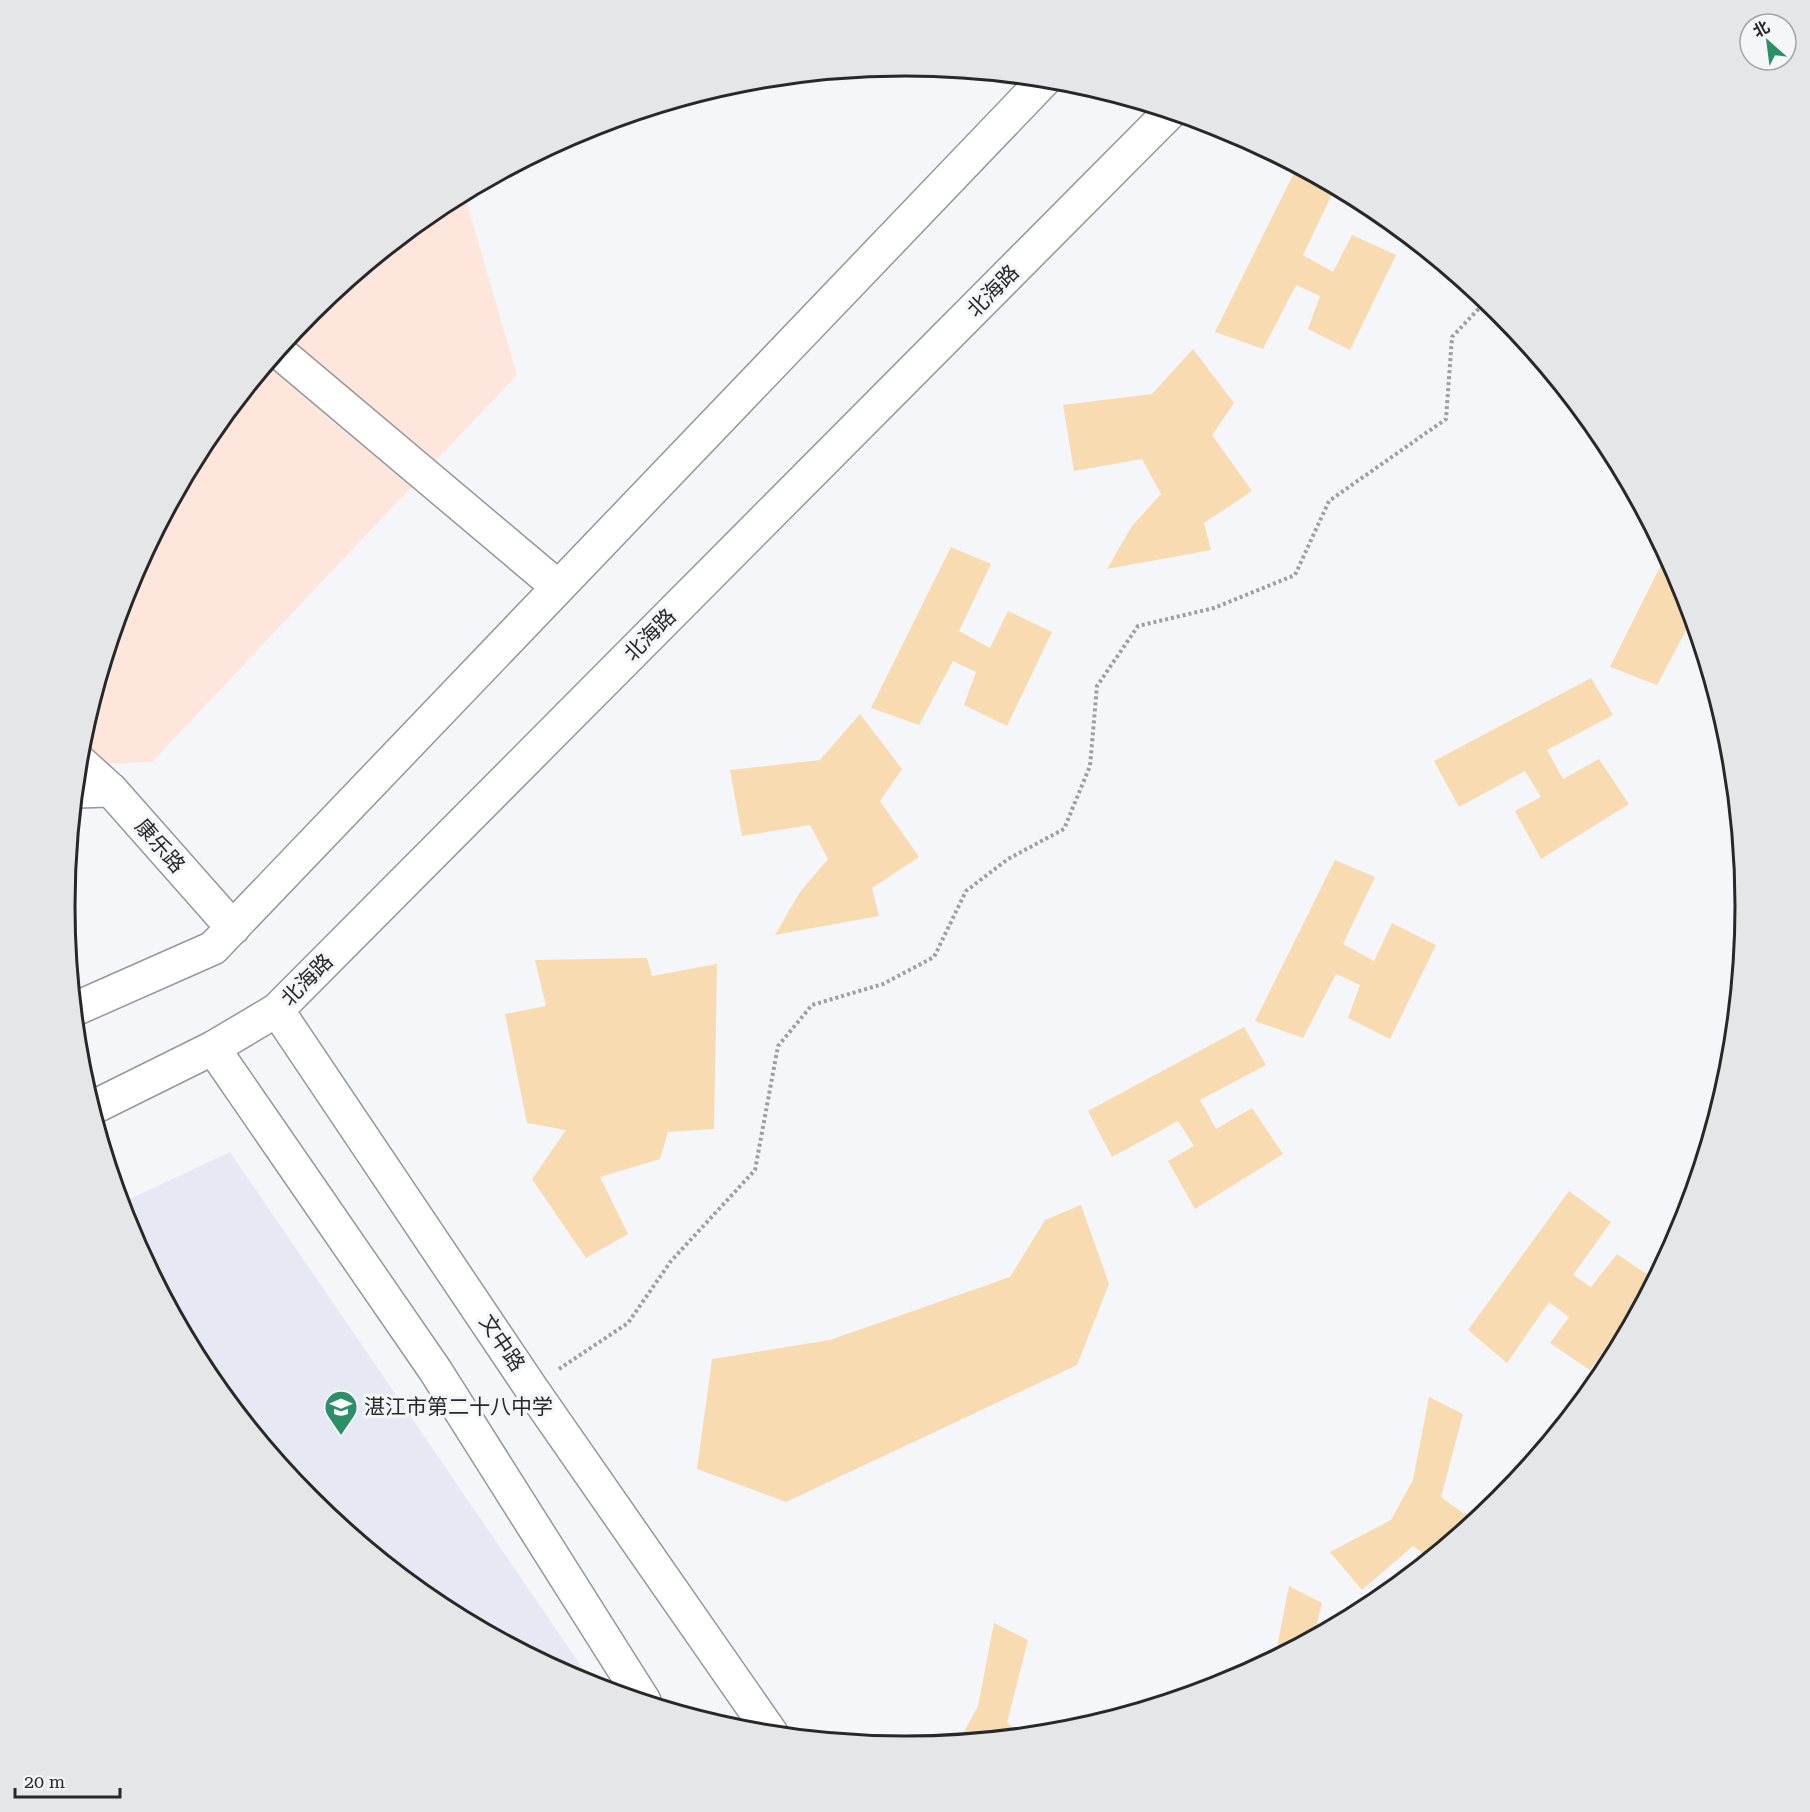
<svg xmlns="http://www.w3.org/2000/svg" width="1810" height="1812" viewBox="0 0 1810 1812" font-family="'Roboto Serif','Noto Sans SC',serif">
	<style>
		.built { fill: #e6e9f4 }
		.industrial { fill: #ffe6dd }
		.building { fill: #f9dbb2 }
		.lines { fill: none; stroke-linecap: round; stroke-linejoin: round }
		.minor-casing { stroke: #96979a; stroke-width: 36 }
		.major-casing { stroke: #96979a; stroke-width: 36 }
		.path { stroke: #9f9fa1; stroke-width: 4; stroke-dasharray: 3 3; stroke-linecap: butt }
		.minor { stroke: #fff; stroke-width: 33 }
		.major { stroke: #fff; stroke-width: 33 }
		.labels { text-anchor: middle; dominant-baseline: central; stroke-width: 6; stroke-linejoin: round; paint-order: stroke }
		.street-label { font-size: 21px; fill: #282829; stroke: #f5f6f9 }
		.poi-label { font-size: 21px; fill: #282829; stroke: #f5f6f9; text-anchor: start }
		.rim { fill: none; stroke: #282829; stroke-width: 3 }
	</style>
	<rect width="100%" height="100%" fill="#f5f6f9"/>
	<path class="built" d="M230,1152L590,1679L595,1686L583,1682L438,1605L310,1500L206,1373L128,1227L121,1203Z"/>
	<path class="industrial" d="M464,193L517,375L152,762L78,765L81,742L129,584L206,439L311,311L438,207Z"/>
	<g class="building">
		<path d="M1295,171L1335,188L1303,255L1333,272L1352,235L1396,255L1350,350L1308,329L1320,296L1296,285L1263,349L1215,332Z"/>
		<path d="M1193,349L1234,403L1212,435L1252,491L1204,523L1211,550L1107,569L1132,526L1161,494L1142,459L1074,471L1063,405L1152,394Z"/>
		<path d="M951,547L991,564L959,631L990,648L1008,611L1052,632L1007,726L964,705L976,672L953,661L919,725L871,708Z"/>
		<path d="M1666,555L1682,585L1693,622L1691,621L1657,685L1610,667Z"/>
		<path d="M1591,678L1613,715L1547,750L1563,779L1599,759L1629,804L1541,859L1515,811L1541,797L1525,771L1459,807L1434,761Z"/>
		<path d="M860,714L902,769L880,801L919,857L872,888L879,916L775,935L800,892L828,859L810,825L742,836L730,770L820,760Z"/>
		<path d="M1335,860L1375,877L1343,944L1374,961L1392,923L1436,945L1390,1039L1348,1018L1360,985L1336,974L1303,1038L1255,1021Z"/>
		<path d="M647,958L652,976L717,964L714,1129L668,1132L660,1159L600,1177L628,1234L586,1258L532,1179L566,1130L527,1123L505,1014L546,1006L535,960Z"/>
		<path d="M1244,1027L1266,1065L1200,1100L1216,1129L1252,1108L1283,1154L1195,1209L1168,1161L1194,1146L1178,1121L1112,1157L1088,1111Z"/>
		<path d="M1569,1191L1611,1222L1573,1275L1591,1287L1617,1254L1654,1279L1590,1370L1550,1343L1569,1317L1549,1302L1507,1363L1468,1330Z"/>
		<path d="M1081,1205L1109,1284L1077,1365L786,1502L697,1469L712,1359L830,1340L1010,1277L1045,1220Z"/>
		<path d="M1429,1397L1463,1414L1441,1497L1474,1521L1429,1558L1413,1546L1362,1590L1330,1552L1391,1520L1413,1480Z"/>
		<path d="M1289,1586L1322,1603L1314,1636L1275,1657Z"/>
		<path d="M994,1623L1028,1640L1007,1723L1022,1735L959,1741L978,1706Z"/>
		<path d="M1066,1720L1077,1728L1060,1731Z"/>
	</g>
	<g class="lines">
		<defs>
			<g id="minor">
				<path d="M278,351L558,587"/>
				<path d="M79,761L111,790"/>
				<path d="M76,791L111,790L233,928"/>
				<path d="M277,1010L531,1388L771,1733"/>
				<path d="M213,1048L435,1370L644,1701"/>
			</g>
			<g id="major">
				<path d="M75,1009L213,948L1045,79"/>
				<path d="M92,1108L213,1048L277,1010L1170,112"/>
			</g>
		</defs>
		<use href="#minor" class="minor-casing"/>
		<use href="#major" class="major-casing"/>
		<path class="path" d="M559,1369L628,1323L671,1261L755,1170L778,1046L812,1005L883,984L934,957L966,891L1008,859L1064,829L1090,766L1097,686L1138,626L1214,608L1295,575L1329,501L1446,419L1452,337L1486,301"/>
		<use href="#minor" class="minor"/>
		<use href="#major" class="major"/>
	</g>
	<defs>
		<symbol id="school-pin" viewBox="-11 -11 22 30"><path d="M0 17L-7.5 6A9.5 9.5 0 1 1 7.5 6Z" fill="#2d8f68" stroke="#f5f6f9"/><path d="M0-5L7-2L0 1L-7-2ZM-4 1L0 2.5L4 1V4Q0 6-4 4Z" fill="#fff"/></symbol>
	</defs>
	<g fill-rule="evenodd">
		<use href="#school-pin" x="322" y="1388" width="38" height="52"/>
	</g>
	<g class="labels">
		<g class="street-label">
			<text transform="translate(993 291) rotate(-45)">北海路</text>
			<text transform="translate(650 635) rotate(-45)">北海路</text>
			<text transform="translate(160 846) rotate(49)">康乐路</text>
			<text transform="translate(307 980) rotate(-45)">北海路</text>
			<text transform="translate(502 1343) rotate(56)">文中路</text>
		</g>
		<g class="poi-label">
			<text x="364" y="1407">湛江市第二十八中学</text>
		</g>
	</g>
	<path d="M0 0H1810V1812H0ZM75 906a830 830 0 1 1 1660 0a830 830 0 1 1-1660 0Z" fill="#e5e6e8" fill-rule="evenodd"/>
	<path class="rim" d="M75 906a830 830 0 1 1 1660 0a830 830 0 1 1-1660 0Z"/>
	<g transform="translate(1768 42) rotate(332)"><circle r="28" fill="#f5f6f9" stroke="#a3a4a6" stroke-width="1.5"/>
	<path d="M0-4.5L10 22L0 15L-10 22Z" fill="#2d8f68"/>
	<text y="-9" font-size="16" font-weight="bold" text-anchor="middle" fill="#282829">北</text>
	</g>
	<path d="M15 1788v9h105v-9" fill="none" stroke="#282829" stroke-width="3"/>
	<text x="24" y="1788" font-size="18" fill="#282829" stroke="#f5f6f9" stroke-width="4.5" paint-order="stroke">20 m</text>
</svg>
